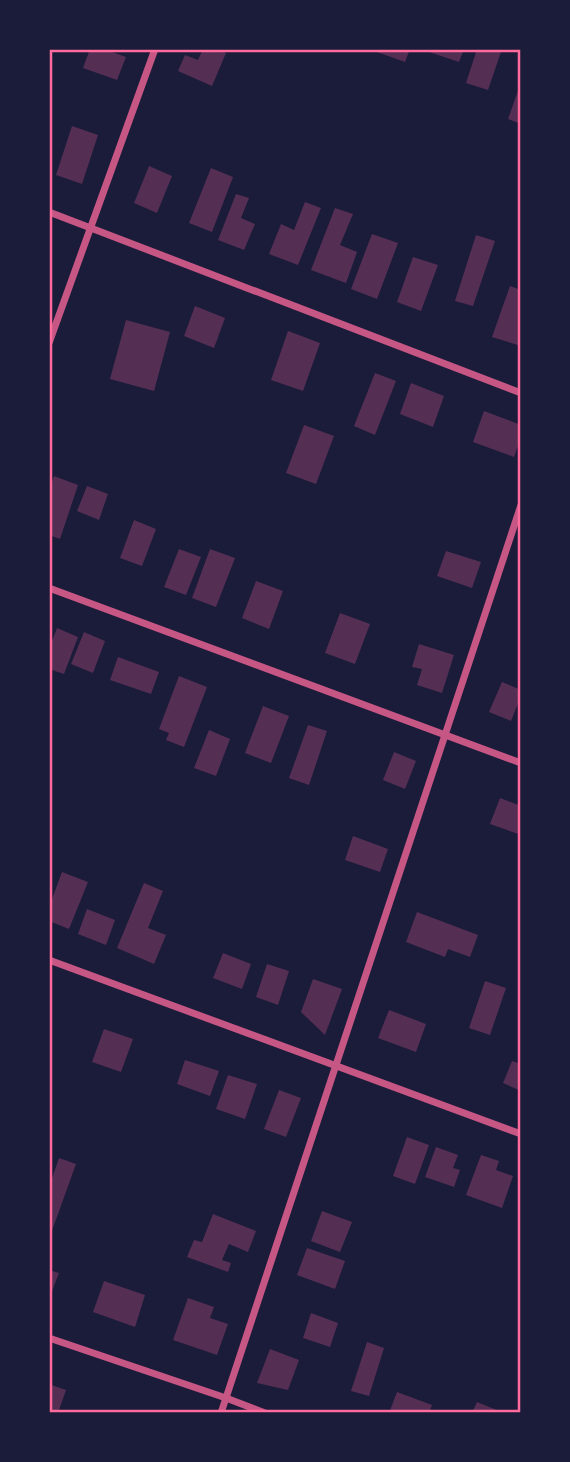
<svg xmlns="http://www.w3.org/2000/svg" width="570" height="1462" viewBox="0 0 570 1462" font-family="'Golos Text',sans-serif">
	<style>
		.building { fill: #542f53 }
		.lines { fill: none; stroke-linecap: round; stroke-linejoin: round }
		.minor { stroke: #c65784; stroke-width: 7 }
		.neatline { fill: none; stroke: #ff6b9d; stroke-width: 2.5 }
	</style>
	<rect width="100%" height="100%" fill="#1b1b3a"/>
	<g class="building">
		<path d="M90,49H104L126,57L117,80L83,68Z"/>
		<path d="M203,49H216L226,53L212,86L178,71L185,55L198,60Z"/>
		<path d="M375,49H410L405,62L374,51Z"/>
		<path d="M430,49H464L459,62L429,52Z"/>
		<path d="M477,49H502L488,90L466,83Z"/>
		<path d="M521,82V124L508,119Z"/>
		<path d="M72,126L98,135L82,184L56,175Z"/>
		<path d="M149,166L172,176L157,213L134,203Z"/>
		<path d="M211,168L233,177L212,232L189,223Z"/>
		<path d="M236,194L249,198L241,218L255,224L244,250L218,240Z"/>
		<path d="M305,202L321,208L298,265L269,254L281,224L294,230Z"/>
		<path d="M335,208L353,214L340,245L357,252L346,283L311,270Z"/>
		<path d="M372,234L398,243L377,299L351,289Z"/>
		<path d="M476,235L495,241L473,306L455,301Z"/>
		<path d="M413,257L438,265L421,311L397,302Z"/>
		<path d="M510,286L521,290V346L492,337Z"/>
		<path d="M195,306L225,318L214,348L184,336Z"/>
		<path d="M126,320L170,332L154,391L110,379Z"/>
		<path d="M288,331L320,343L303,391L271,380Z"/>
		<path d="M375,373L396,381L375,435L354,426Z"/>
		<path d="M411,383L444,396L433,427L400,414Z"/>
		<path d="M484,411L521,425V438L514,457L473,442Z"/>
		<path d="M304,425L334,436L316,484L286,473Z"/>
		<path d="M54,476L78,485L60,539L49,535V490Z"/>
		<path d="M87,486L108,494L99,520L77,511Z"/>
		<path d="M134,520L156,529L142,566L120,558Z"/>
		<path d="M179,549L201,557L186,595L164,587Z"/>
		<path d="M210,549L235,558L216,607L192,598Z"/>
		<path d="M446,551L481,562L472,588L437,576Z"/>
		<path d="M256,581L283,591L269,629L242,618Z"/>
		<path d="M340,613L370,624L355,664L325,653Z"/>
		<path d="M57,628L78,637L64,674L49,669V649Z"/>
		<path d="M84,632L105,641L93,673L71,664Z"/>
		<path d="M419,644L454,655L442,693L417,685L422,669L412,667Z"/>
		<path d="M118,657L159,672L151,694L110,680Z"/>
		<path d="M179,676L207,687L184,747L166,740L169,733L159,729Z"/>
		<path d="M502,682L521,690V696L511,721L489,712Z"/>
		<path d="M263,706L289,716L271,763L245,753Z"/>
		<path d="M308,725L327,731L309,785L289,778Z"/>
		<path d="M209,730L230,739L216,776L194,768Z"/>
		<path d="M394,752L416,761L405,789L383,780Z"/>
		<path d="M500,798L521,806V835L490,824Z"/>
		<path d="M353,836L388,849L380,872L345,860Z"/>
		<path d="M62,872L88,882L69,929L49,921V907Z"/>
		<path d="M144,883L163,891L148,928L166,935L154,964L117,948Z"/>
		<path d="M87,909L115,920L106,945L78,934Z"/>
		<path d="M417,912L478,935L470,957L448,949L445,957L406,942Z"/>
		<path d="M223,953L251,964L242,989L213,978Z"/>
		<path d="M267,964L289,971L278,1005L256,997Z"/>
		<path d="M313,979L342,989L325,1035L301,1012Z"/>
		<path d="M485,981L506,988L490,1035L469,1028Z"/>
		<path d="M389,1010L426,1024L416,1052L378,1038Z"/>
		<path d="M104,1029L133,1039L121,1072L92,1062Z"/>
		<path d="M185,1060L219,1071L210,1096L177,1084Z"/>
		<path d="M512,1061L521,1064V1091L503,1083Z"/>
		<path d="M228,1075L257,1084L245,1119L216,1109Z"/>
		<path d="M279,1090L301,1098L286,1137L264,1129Z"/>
		<path d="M407,1137L429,1145L415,1184L393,1176Z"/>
		<path d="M436,1147L458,1155L453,1168L460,1170L454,1187L425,1177Z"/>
		<path d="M481,1155L499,1161L496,1170L513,1176L502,1208L466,1195Z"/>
		<path d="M59,1158L76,1164L49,1239V1187Z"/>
		<path d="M322,1211L352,1222L340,1252L311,1241Z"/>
		<path d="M213,1214L256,1231L248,1252L229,1244L222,1260L231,1263L228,1272L187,1257L194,1240L202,1242Z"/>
		<path d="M307,1248L345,1261L335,1289L297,1275Z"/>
		<path d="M49,1270L59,1273L49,1299Z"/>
		<path d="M104,1281L145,1295L135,1327L93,1312Z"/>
		<path d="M188,1298L214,1307L210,1318L228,1324L217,1355L173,1340Z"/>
		<path d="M311,1313L338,1323L330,1347L303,1338Z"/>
		<path d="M367,1342L384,1348L369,1396L351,1391Z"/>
		<path d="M270,1349L299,1360L288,1390L257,1383Z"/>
		<path d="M49,1384L66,1390L58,1413H49Z"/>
		<path d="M397,1392L432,1405L429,1413H389Z"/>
		<path d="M477,1402L504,1413H472Z"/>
	</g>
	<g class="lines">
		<g class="minor">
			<path d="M49,212L521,393"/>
			<path d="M49,343L155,49"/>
			<path d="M49,588L521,763"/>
			<path d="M49,960L521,1134"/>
			<path d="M49,1338L226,1398L265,1413"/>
			<path d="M221,1413L521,505"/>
		</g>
	</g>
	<rect width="570" height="1462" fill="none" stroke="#1b1b3a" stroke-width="102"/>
	<rect x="51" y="51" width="468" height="1360" class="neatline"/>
</svg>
